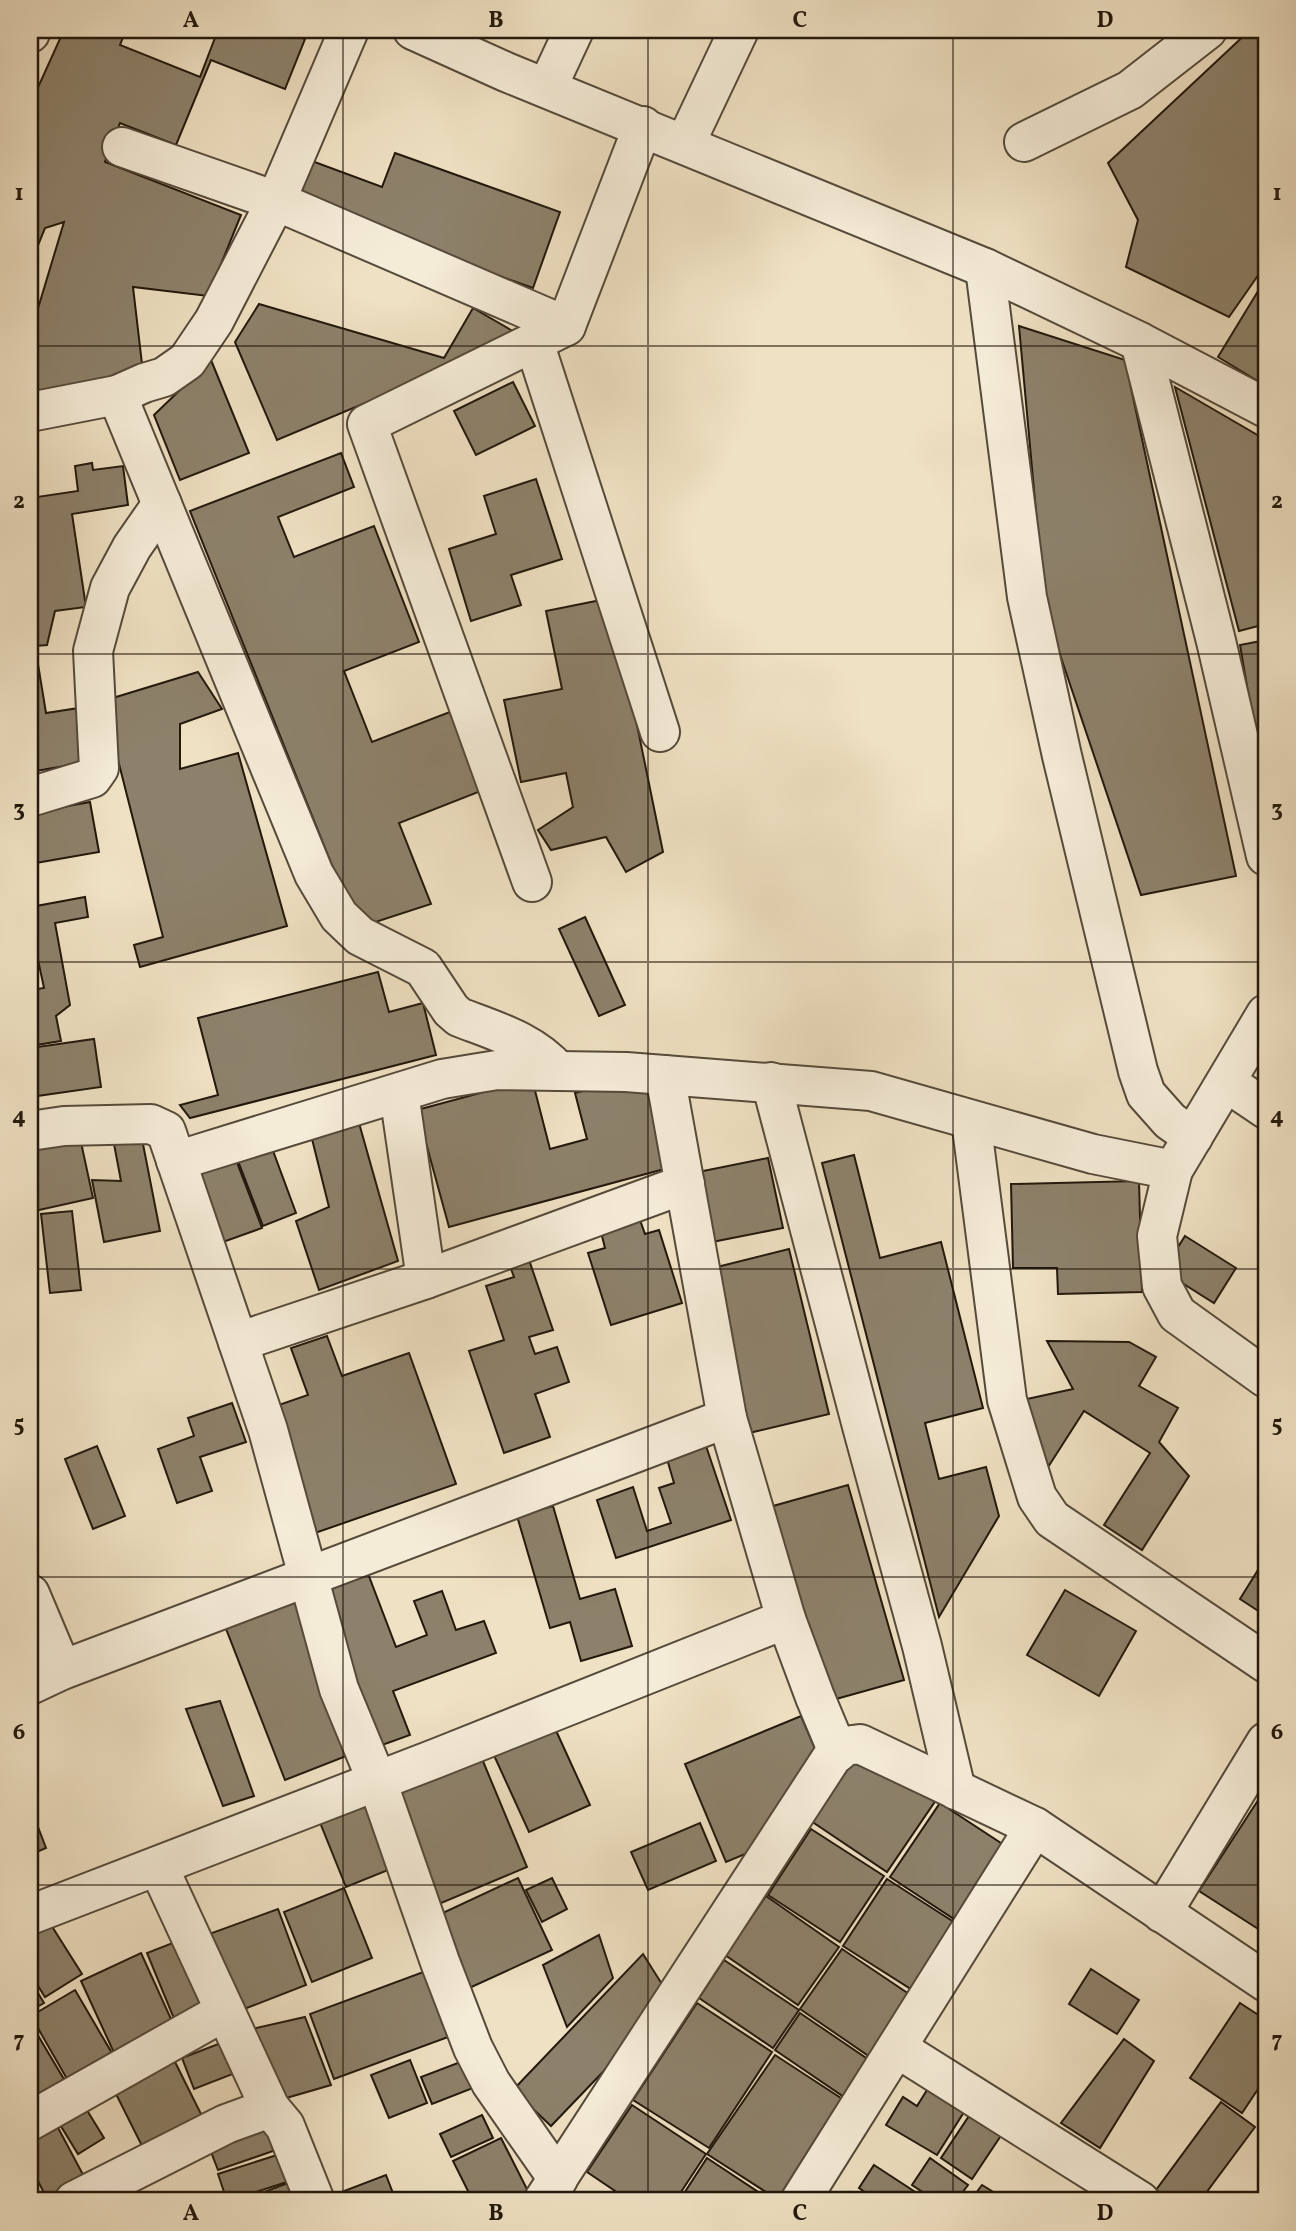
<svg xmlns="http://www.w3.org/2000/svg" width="1296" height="2231" viewBox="0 0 1296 2231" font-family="Vollkorn,serif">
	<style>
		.building { fill: #8d816b; stroke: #22180c; stroke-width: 2 }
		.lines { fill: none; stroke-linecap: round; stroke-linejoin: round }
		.minor-casing { stroke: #554a3a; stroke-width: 42 }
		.minor { stroke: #f5ecd8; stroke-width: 38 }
		.grid { fill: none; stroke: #22180c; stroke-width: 2; stroke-opacity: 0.55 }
		.neatline { fill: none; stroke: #22180c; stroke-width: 2.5 }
		.grid-label { font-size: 23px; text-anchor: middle; font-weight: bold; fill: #22180c }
	</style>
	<rect width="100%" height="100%" fill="#efe1c3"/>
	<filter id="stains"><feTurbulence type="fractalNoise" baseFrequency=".00286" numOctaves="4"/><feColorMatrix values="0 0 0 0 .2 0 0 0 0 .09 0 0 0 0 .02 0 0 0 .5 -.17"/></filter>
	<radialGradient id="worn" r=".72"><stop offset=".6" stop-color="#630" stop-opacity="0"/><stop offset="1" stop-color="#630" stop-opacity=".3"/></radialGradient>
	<g class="building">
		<path d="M64,30H126L120,45L200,77L218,30H281L305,39L285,89L211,60L176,145L120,123L105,162L241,215L208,296L133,287L144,381L30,393V335L64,222L45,228L30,265V105Z"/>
		<path d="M1250,30H1257L1266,37V264L1229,317L1126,267L1138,220L1108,163Z"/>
		<path d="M395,153L560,212L533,288L289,201L304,158L382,187Z"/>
		<path d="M1266,278V386L1218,357Z"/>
		<path d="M259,304L444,358L473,308L523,337L277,440L235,342Z"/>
		<path d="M1019,326L1125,360L1236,876L1141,895L1045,610Z"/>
		<path d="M211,360L249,453L180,480L154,415Z"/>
		<path d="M513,382L535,426L476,455L454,411Z"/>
		<path d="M1175,387L1266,440V624L1239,631Z"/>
		<path d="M341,453L354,487L278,517L294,557L374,526L419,642L344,671L372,742L455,710L486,789L399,823L431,904L357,928L190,511Z"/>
		<path d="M92,463L93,470L123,466L128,505L72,514L86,607L55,611L47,645L35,646L46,713L79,708L88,762L30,772V498L78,491L75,466Z"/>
		<path d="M536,479L562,559L511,575L521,605L471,621L449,549L496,534L484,496Z"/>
		<path d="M611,598L663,852L626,872L606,837L551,850L538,830L573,807L566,773L521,782L504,700L562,689L546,611Z"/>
		<path d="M1266,640V750L1258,751L1240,645Z"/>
		<path d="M198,672L222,709L180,724V769L238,753L287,926L140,967L134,945L163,937L103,701Z"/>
		<path d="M90,802L99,852L30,864V813Z"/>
		<path d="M30,873L36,906L85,897L88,917L55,923L70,1005L56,1016L61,1041L36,1045L30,1010V990L44,988L37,955L30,956Z"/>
		<path d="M585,917L625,1005L599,1016L559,929Z"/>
		<path d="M378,972L389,1012L423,1003L436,1055L190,1118L180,1105L218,1095L198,1018Z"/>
		<path d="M94,1039L101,1087L30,1097V1048Z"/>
		<path d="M643,1075L668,1168L449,1227L417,1110L532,1079L550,1149L587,1139L575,1093Z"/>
		<path d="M357,1116L398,1261L319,1290L296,1221L329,1207L310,1131Z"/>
		<path d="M79,1133L93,1198L30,1212V1144Z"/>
		<path d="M142,1139L160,1231L104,1242L92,1180L121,1181L114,1144Z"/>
		<path d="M269,1140L296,1213L263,1226L235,1153Z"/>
		<path d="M233,1152L262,1228L223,1242L194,1166Z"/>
		<path d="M854,1155L880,1258L941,1242L983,1408L925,1423L939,1479L986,1467L999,1516L939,1617L822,1163Z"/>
		<path d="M768,1158L783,1228L712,1242L698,1172Z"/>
		<path d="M1139,1181L1142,1292L1058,1294L1057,1268H1013L1011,1184Z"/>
		<path d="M72,1211L81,1290L50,1293L41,1214Z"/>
		<path d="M640,1220L645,1234L659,1230L682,1303L611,1325L588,1253L605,1248L601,1232Z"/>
		<path d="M1185,1236L1236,1268L1214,1303L1163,1271Z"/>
		<path d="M789,1249L829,1414L749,1433L709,1269Z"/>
		<path d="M527,1254L553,1330L529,1337L535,1354L557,1347L569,1382L535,1394L550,1437L504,1453L469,1351L504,1340L486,1286L514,1277L508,1261Z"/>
		<path d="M327,1336L342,1376L409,1353L456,1484L315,1533L270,1408L308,1395L291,1348Z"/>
		<path d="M1047,1341L1129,1342L1156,1357L1139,1386L1178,1408L1159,1442L1189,1476L1142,1550L1104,1525L1150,1453L1084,1411L1043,1475L1027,1399L1073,1389Z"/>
		<path d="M232,1403L246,1442L200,1457L212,1491L177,1503L158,1449L194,1436L188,1418Z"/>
		<path d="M97,1446L125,1516L93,1529L65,1459Z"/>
		<path d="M706,1446L731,1520L616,1558L597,1500L633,1487L647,1531L671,1523L659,1488L674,1483L667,1459Z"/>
		<path d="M848,1485L904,1680L829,1701L773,1506Z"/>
		<path d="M553,1506L580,1599L615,1589L632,1646L581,1661L570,1622L550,1628L517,1516Z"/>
		<path d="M1266,1557V1616L1240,1599Z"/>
		<path d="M367,1571L396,1647L427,1635L414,1601L442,1591L456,1630L484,1621L496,1653L393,1691L410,1735L371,1749L311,1592Z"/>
		<path d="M1065,1590L1136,1631L1099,1696L1027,1655Z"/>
		<path d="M292,1594L354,1753L285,1780L223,1621Z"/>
		<path d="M220,1701L254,1796L223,1806L186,1709Z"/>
		<path d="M801,1716L817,1753L762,1847L726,1862L685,1764Z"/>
		<path d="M553,1724L590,1805L529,1832L492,1751Z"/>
		<path d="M860,1748L936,1800L887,1872L811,1821Z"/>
		<path d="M480,1754L527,1867L434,1906L387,1793Z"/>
		<path d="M1266,1788V1934L1199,1891Z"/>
		<path d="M370,1799L398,1866L346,1887L319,1820Z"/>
		<path d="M940,1803L1007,1847L957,1921L890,1877Z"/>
		<path d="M30,1806L46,1848L30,1855Z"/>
		<path d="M700,1823L716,1861L648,1890L631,1852Z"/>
		<path d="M811,1829L884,1876L840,1942L768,1895Z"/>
		<path d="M518,1878L552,1950L465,1990L432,1918Z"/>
		<path d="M552,1878L567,1909L542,1922L526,1890Z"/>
		<path d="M887,1879L957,1924L914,1991L843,1946Z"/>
		<path d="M344,1888L372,1958L312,1982L284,1912Z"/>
		<path d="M766,1896L839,1947L798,2005L725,1955Z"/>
		<path d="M278,1909L306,1985L234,2013L201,1937Z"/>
		<path d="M46,1917L82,1974L45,1997L30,1973V1927Z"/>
		<path d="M599,1935L613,1978L567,2027L543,1965Z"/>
		<path d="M188,1937L218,2009L177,2026L147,1953Z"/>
		<path d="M842,1949L915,1998L873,2059L800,2009Z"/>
		<path d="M141,1953L176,2030L116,2057L81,1981Z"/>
		<path d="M643,1954L672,2000L551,2126L513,2090Z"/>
		<path d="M724,1960L799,2010L773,2048L699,1998Z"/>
		<path d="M1091,1969L1139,2000L1117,2034L1069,2004Z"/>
		<path d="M426,1971L451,2036L334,2079L310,2014Z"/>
		<path d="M30,1980L44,2003L30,2011Z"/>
		<path d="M75,1990L116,2060L71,2086L31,2016Z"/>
		<path d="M697,2003L772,2052L709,2148L633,2100Z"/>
		<path d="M1240,2003L1266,2020V2077L1242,2113L1190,2078Z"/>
		<path d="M800,2013L872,2062L847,2099L775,2050Z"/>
		<path d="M305,2017L331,2085L276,2101L252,2029Z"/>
		<path d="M30,2022L68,2086L30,2109Z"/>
		<path d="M231,2039L243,2070L194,2089L182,2058Z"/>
		<path d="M1124,2039L1154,2061L1100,2148L1061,2123Z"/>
		<path d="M775,2055L847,2102L780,2201L707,2154Z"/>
		<path d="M174,2060L205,2122L145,2152L114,2090Z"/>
		<path d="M410,2060L427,2103L389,2118L371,2075Z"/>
		<path d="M463,2061L473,2088L432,2104L421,2077Z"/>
		<path d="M927,2090L964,2112L937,2155L886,2125L903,2097L917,2106Z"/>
		<path d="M1221,2102L1255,2127L1200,2201H1172L1156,2190Z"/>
		<path d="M632,2105L706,2154L675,2201H630L587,2172Z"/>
		<path d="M85,2107L104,2138L78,2154L59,2123Z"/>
		<path d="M971,2113L1002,2134L972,2179L941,2158Z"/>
		<path d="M482,2115L493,2138L451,2157L440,2134Z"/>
		<path d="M56,2124L88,2184L55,2201H48L30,2165V2136Z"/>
		<path d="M267,2124L276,2150L218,2170L208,2144Z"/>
		<path d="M501,2138L530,2195L525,2201H473L453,2161Z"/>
		<path d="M277,2155L287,2182L227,2201L218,2174Z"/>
		<path d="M707,2158L772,2201H679Z"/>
		<path d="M930,2158L968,2185L956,2201H936L912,2185Z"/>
		<path d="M874,2165L929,2201H878L859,2188Z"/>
		<path d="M386,2175L396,2201H333L331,2196Z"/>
		<path d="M288,2183L295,2201H240Z"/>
		<path d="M982,2185L1008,2201H970Z"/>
		<path d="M850,2192L865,2201H845Z"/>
	</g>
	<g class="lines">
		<defs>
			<g id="minor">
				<path d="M413,30L506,72L985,268L1140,342L1266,408"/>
				<path d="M30,33L31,30"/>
				<path d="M547,88L574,30"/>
				<path d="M1024,142L1130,90L1207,30"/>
				<path d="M685,144L739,30"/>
				<path d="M122,147L276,201L566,326"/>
				<path d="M985,268L1027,597L1062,756L1138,1071L1146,1094L1170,1121L1193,1137"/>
				<path d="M534,342L660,732"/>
				<path d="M1140,342L1216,641L1266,856"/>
				<path d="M117,395L314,874L339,916L360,936L423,968L451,1010L459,1017C495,1031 532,1041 558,1071"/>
				<path d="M30,412L117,395L144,383L164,377L187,361L214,321L276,201L349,30"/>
				<path d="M30,797L92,778L99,768L93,651L110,588L132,547L162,504"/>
				<path d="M532,882L367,424L566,326L643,126"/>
				<path d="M1266,1014L1173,1170L1157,1236L1162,1286L1177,1314L1266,1378"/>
				<path d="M665,1075L727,1418L786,1619L815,1697L838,1752"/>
				<path d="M771,1082L863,1430L922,1646L956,1790"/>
				<path d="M1226,1082L1266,1109"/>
				<path d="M399,1093L426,1279"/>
				<path d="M971,1120L1007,1400L1037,1497L1052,1519L1266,1663"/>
				<path d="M30,1131L64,1126L151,1124L166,1131L268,1430L339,1689L377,1781L440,1962L473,2048L491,2083L558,2179"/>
				<path d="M176,1161L442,1079L497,1070L626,1072L871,1091L1093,1154L1173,1170"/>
				<path d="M238,1342L426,1279L685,1184"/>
				<path d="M30,1594L62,1670"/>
				<path d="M30,1685L62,1670L727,1418"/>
				<path d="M158,1866L270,2108L285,2126L315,2201"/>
				<path d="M1162,1913L1266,1742"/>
				<path d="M30,1915L437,1758L786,1619"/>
				<path d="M897,2048L1140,2201"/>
				<path d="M30,2121L225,2011"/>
				<path d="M74,2201L226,2124L270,2108"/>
				<path d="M543,2201L832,1757L845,1746L860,1744L1035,1827L1266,1982"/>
				<path d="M800,2201L1035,1827"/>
			</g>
		</defs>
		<use href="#minor" class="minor-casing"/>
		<use href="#minor" class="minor"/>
	</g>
	<path class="grid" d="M343,30V2201M648,30V2201M953,30V2201M30,346H1266M30,654H1266M30,962H1266M30,1269H1266M30,1577H1266M30,1885H1266"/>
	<rect width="1296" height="2231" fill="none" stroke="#efe1c3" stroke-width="77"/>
	<rect x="38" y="38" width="1220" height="2154" class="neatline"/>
	<g class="grid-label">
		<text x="191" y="27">A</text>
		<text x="496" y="27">B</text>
		<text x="800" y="27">C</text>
		<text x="1105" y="27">D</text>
		<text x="19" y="200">1</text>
		<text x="1277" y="200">1</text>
		<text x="19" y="508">2</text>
		<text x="1277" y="508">2</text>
		<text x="19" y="816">3</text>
		<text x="1277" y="816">3</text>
		<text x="19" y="1123">4</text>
		<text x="1277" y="1123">4</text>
		<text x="19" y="1431">5</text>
		<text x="1277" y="1431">5</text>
		<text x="19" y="1739">6</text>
		<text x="1277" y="1739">6</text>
		<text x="19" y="2047">7</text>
		<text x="1277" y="2047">7</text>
		<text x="191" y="2220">A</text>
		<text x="496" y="2220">B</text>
		<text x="800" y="2220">C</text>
		<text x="1105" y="2220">D</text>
	</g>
	<rect width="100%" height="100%" filter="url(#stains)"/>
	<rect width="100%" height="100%" fill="url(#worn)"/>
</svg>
